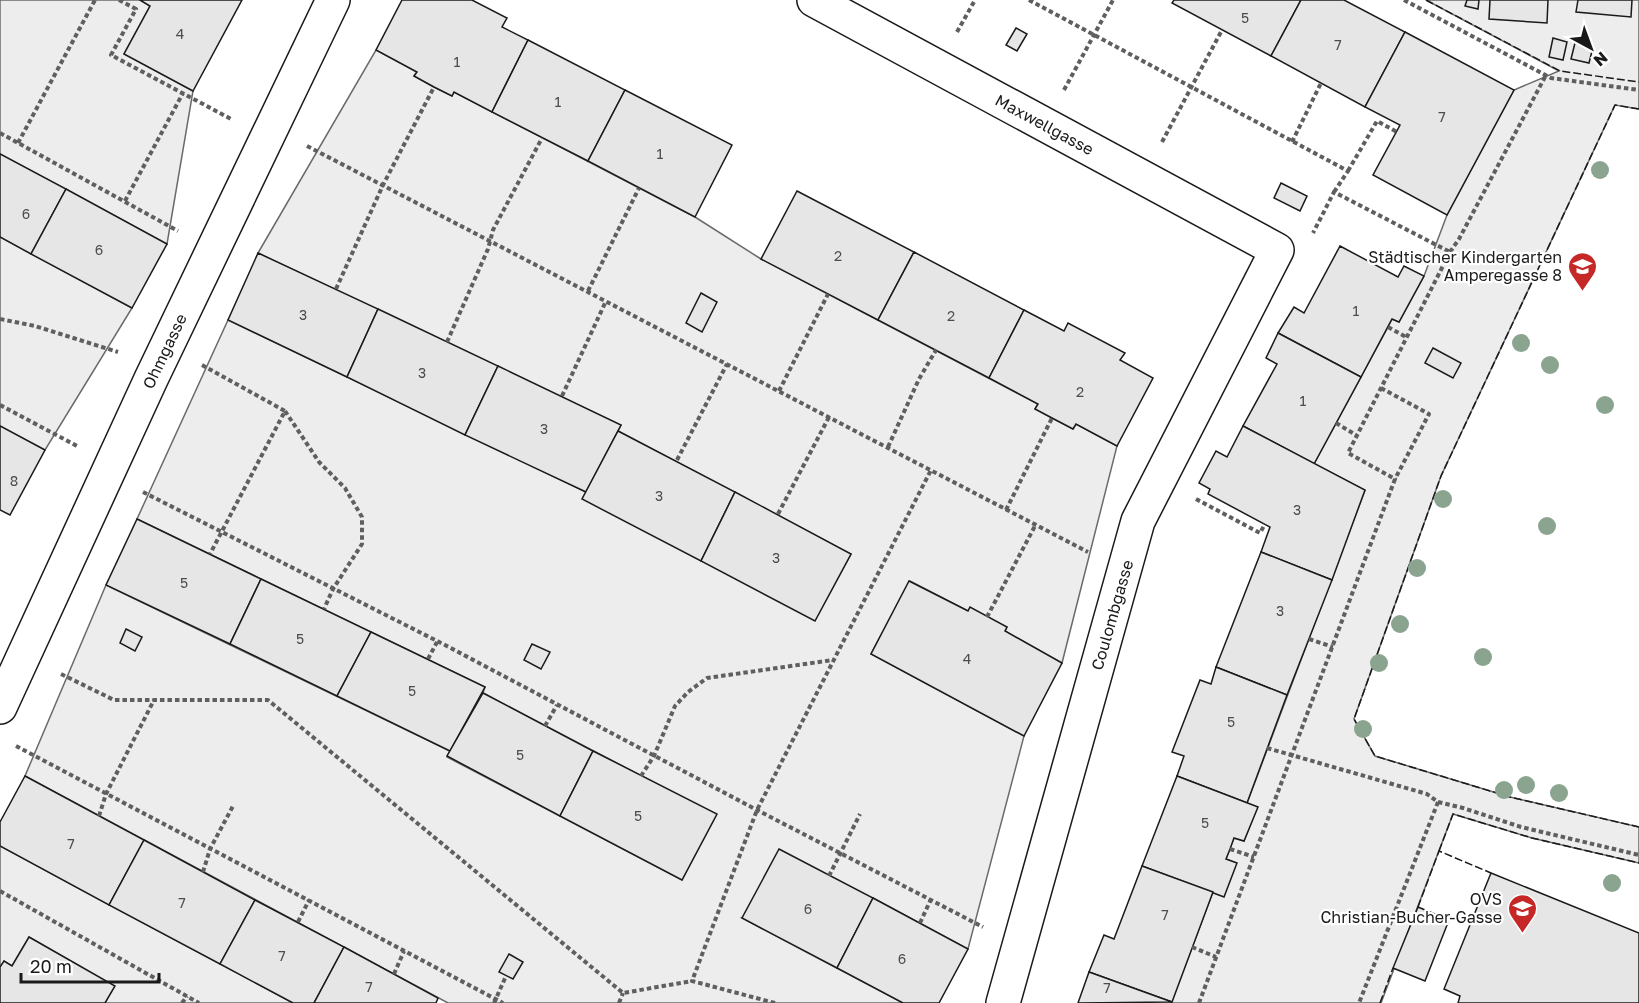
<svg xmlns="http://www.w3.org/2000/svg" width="1639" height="1003" viewBox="0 0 1639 1003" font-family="'Golos Text',sans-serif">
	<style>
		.built { fill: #ededed; stroke: #6a6a6a; stroke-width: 1.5 }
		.building { fill: #e6e6e6; stroke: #1a1a1a; stroke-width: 1.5 }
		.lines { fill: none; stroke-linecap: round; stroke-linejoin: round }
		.street-casing { stroke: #1a1a1a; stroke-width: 36 }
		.path { stroke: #5f5f5f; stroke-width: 4; stroke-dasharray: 4.5 3; stroke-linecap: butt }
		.street { stroke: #fff; stroke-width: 33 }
		.fence { stroke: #1a1a1a; stroke-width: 1.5; stroke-dasharray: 8 3; stroke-linecap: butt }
		.tree { fill: #8aa48f }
		.labels { text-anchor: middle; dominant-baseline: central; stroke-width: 4.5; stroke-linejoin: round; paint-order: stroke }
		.number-label { font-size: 14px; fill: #4d4d4d }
		.street-label { font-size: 16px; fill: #1a1a1a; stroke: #fff }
		.poi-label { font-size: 16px; fill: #1a1a1a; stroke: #fff; text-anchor: end }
	</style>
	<rect width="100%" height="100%" fill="#fff"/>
	<g class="built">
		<path d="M0,0H140L150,6L124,54L193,91L167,244L0,154Z"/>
		<path d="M1426,0H1639V109L1615,105L1441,476L1354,719L1375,756L1510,797L1639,827V863L1532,838L1453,814L1381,1003H1171L1213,892L1236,863L1226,859L1234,838L1244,841L1257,808L1247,803L1365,490L1314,464L1388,327L1392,319L1399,322L1424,276L1447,215L1514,90L1559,71Z"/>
		<path d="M376,50L417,72L414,76L434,87L452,96L454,92L695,217L761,259L1038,404L1035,409L1073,429L1076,424L1117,446L1062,663L1005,631L1007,627L970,608L968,611L910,581L871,654L1024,736L968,949L873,898L742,918L903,1003H448L25,776L106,585L450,751L447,757L682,880L716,815L483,693L485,687L137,519L228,320L586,492L583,498L815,620L851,554L618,431L621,425L258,253Z"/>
		<path d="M0,237L132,308L45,450L0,426Z"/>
		<path d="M0,846L293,1003H105L114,986L29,937L12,966L4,961L0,967Z"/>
	</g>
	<g class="building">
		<path d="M140,0H242L193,91L124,54L150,6Z"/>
		<path d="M402,0H472L507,18L502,27L528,40L492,112L454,92L452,96L434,87L414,76L417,72L376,50Z"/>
		<path d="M1174,0H1301L1271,56L1172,3Z"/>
		<path d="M1301,0H1344L1405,32L1365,107L1271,56Z"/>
		<path d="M1467,0H1479L1478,9L1465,6Z"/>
		<path d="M1490,0H1548L1547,23L1489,19Z"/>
		<path d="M1578,0H1632L1631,17L1576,12Z"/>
		<path d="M1016,28L1027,34L1017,51L1006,45Z"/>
		<path d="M1405,32L1514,90L1447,215L1373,175L1400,125L1365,107Z"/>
		<path d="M1553,38L1567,42L1563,60L1549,57Z"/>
		<path d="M528,40L625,90L588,161L492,112Z"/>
		<path d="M1575,43L1593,47L1589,63L1571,59Z"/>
		<path d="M625,90L732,145L695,217L588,161Z"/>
		<path d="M0,154L66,189L31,254L0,237Z"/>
		<path d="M1281,183L1307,196L1300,211L1274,198Z"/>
		<path d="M66,189L167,244L132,308L31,254Z"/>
		<path d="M797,191L914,252L878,320L761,259Z"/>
		<path d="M1340,246L1398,277L1404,266L1424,276L1399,322L1392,319L1361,377L1278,333L1294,307L1304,313Z"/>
		<path d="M914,252L1024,310L989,378L878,320Z"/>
		<path d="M258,253L378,309L347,377L228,320Z"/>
		<path d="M701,293L717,302L702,332L686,323Z"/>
		<path d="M378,309L498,366L465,435L347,377Z"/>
		<path d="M1024,310L1064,331L1068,323L1125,353L1120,360L1153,378L1117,446L1076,424L1073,429L1052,418L1035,409L1038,404L989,378Z"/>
		<path d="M1278,333L1361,377L1314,464L1243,426L1277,364L1266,358Z"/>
		<path d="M1433,348L1461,363L1453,378L1425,363Z"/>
		<path d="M498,366L621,425L586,492L465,435Z"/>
		<path d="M0,426L45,450L10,515L0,510Z"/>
		<path d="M1243,426L1365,490L1332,580L1261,552L1270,527L1208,494L1210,489L1199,483L1216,451L1227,457Z"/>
		<path d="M618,431L735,492L701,561L582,499Z"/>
		<path d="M735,492L851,554L815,621L701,561Z"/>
		<path d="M137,519L261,579L230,644L106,585Z"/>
		<path d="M1261,552L1332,580L1287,695L1216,667Z"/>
		<path d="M261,579L371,632L337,696L230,644Z"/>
		<path d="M909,581L968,611L970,607L1007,627L1005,631L1062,663L1024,736L871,654Z"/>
		<path d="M126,629L142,637L135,651L120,643Z"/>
		<path d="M371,632L485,687L450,751L337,696Z"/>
		<path d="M532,644L550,652L541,669L524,660Z"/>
		<path d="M1216,667L1287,695L1247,803L1177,776L1184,756L1172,752L1200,680L1211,684Z"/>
		<path d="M483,693L593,751L560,816L447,756Z"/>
		<path d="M593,751L717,814L682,880L560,816Z"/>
		<path d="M25,776L144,840L109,905L0,846V822Z"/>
		<path d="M1177,776L1258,807L1244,841L1234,838L1230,849L1226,859L1237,863L1224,897L1142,866Z"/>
		<path d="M144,840L255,900L220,964L109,905Z"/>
		<path d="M779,849L873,898L837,968L742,918Z"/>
		<path d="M1142,866L1213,892L1172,1002L1089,972L1104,935L1114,939Z"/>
		<path d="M1491,873L1639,933V1003H1458L1460,996L1444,989Z"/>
		<path d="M873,898L968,949L939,1003H903L837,968Z"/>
		<path d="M255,900L344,947L314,1003H293L220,964Z"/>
		<path d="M1418,907L1449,920L1425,981L1393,968Z"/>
		<path d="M29,937L115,986L105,1003H0V967L4,961L12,966Z"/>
		<path d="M344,947L438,998L436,1003H314Z"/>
		<path d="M509,954L523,962L513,979L499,972Z"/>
		<path d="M1089,972L1172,1002L1078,1003Z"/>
	</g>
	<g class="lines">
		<defs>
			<g id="street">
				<path id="s1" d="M814,0L1277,250L1138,521L1003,1003"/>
				<path id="s2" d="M0,707L151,379L333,0"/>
			</g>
		</defs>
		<use href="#street" class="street-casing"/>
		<g class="path">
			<path d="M119,0L136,9L111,55L231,119"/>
			<path d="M1029,0L1348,171L1334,192"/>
			<path d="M1404,0L1551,78L1639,90"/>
			<path d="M957,32L975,0"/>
			<path d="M1064,90L1113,0"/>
			<path d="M0,133L178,231"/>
			<path d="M1162,142L1222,30"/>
			<path d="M1292,142L1321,83"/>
			<path d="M18,143L95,0"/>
			<path d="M307,146L1088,552"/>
			<path d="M1348,171L1377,121L1397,132"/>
			<path d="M125,201L183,93"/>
			<path d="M1450,252L1459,239L1546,75"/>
			<path d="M336,289L383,185L434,87"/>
			<path d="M588,291L639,188"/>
			<path d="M0,319L35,326L118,352"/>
			<path d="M1388,327L1406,337"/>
			<path d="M447,342L488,249L493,230L542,138"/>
			<path d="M202,365L285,411L210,554"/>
			<path d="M1381,388L1429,414L1395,479"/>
			<path d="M779,391L828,294"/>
			<path d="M562,396L606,301"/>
			<path d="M0,405L77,446"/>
			<path d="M285,411L319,462L345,488L362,517V544L333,589L324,609"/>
			<path d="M1336,423L1356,435"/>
			<path d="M888,447L919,379L936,350"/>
			<path d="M677,460L727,364"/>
			<path d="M143,492L445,645L757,810L983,927"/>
			<path d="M1196,499L1260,533L1265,524"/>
			<path d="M1006,510L1052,418"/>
			<path d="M778,514L829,417"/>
			<path d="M987,617L1036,524"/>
			<path d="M1309,639L1333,647"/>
			<path d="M428,659L437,642"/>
			<path d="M61,674L114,700H268L623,993L692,981"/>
			<path d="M545,726L557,705"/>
			<path d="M16,746L503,1003"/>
			<path d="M1267,748L1427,794L1438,802L1359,1003"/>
			<path d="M641,776L654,756L675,706L688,692L707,678L833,660"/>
			<path d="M1438,802L1463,808L1521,827L1639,855"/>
			<path d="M99,816L106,794L154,700"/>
			<path d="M1230,849L1254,857"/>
			<path d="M203,872L210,849L233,806"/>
			<path d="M829,876L860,814"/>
			<path d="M0,891L199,1003"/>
			<path d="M298,922L309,900"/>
			<path d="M920,923L931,899"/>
			<path d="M1192,947L1216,957"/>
			<path d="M394,974L404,951"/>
			<path d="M182,1003L187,996"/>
			<path d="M494,1003L506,976"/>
			<path d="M619,1003L623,993"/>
			<path d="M775,1003L692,981L757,810L931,470"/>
			<path d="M1199,1003L1395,479L1348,453L1450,252L1334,192L1313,233"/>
		</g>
		<use href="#street" class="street"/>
		<g class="fence">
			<path d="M1426,0L1560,71L1639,82"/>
			<path d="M1639,109L1615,105L1441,476L1354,719L1375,756L1510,797L1639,827"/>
			<path d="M1439,851L1453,814L1532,838L1639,863"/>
			<path d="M1418,907L1439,851L1491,873"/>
			<path d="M1380,1003L1393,968"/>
		</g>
	</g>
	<g class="tree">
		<circle cx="1600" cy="170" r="9"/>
		<circle cx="1521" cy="343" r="9"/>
		<circle cx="1550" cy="365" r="9"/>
		<circle cx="1605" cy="405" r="9"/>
		<circle cx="1443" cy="499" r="9"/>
		<circle cx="1547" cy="526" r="9"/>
		<circle cx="1417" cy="568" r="9"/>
		<circle cx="1400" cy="624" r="9"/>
		<circle cx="1483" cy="657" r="9"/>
		<circle cx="1379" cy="663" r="9"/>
		<circle cx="1363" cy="729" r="9"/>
		<circle cx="1526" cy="785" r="9"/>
		<circle cx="1504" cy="790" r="9"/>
		<circle cx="1559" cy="793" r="9"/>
		<circle cx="1612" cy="883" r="9"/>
	</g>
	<defs>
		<symbol id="school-pin" viewBox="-11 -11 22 30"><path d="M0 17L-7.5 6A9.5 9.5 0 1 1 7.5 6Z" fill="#c62828" stroke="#fff"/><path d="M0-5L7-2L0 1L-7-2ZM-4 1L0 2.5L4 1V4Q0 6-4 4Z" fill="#fff"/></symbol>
	</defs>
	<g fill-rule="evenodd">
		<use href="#school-pin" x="1566" y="250" width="33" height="45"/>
		<use href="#school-pin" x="1506" y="892" width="33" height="45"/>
	</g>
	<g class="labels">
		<g class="number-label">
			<text x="1245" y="17">5</text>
			<text x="180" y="33">4</text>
			<text x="1338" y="44">7</text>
			<text x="457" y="61">1</text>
			<text x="558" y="101">1</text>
			<text x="1442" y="116">7</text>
			<text x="660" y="153">1</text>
			<text x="26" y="213">6</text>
			<text x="99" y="249">6</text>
			<text x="838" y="255">2</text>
			<text x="1356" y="310">1</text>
			<text x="303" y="314">3</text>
			<text x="951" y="315">2</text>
			<text x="422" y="372">3</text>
			<text x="1080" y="391">2</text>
			<text x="1303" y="400">1</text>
			<text x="544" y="428">3</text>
			<text x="14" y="480">8</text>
			<text x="659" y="495">3</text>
			<text x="1297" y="509">3</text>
			<text x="776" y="557">3</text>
			<text x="184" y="582">5</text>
			<text x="1280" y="610">3</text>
			<text x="300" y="638">5</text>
			<text x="967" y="658">4</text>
			<text x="412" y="690">5</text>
			<text x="1231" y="721">5</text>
			<text x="520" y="754">5</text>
			<text x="638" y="815">5</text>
			<text x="1205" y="822">5</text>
			<text x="71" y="843">7</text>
			<text x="182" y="902">7</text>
			<text x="808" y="908">6</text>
			<text x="1165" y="914">7</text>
			<text x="282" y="955">7</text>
			<text x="902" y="958">6</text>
			<text x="369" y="986">7</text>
			<text x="1107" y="987">7</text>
		</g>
		<g class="street-label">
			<text stroke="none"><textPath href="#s1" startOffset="262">Maxwellgasse</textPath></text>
			<text stroke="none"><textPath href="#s2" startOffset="392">Ohmgasse</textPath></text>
			<text transform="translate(1112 615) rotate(-74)">Coulombgasse</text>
		</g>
		<g class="poi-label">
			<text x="1562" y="257">Städtischer Kindergarten<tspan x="1562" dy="18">Amperegasse 8</tspan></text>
			<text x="1502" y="899">OVS<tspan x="1502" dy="18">Christian-Bucher-Gasse</tspan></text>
		</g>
	</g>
	<g transform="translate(1591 48) rotate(139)" stroke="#ffffff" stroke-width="4.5" paint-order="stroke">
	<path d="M0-4.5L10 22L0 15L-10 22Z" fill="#1a1a1a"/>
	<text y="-9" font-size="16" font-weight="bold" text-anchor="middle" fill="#1a1a1a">N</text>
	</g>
	<path d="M21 973v9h138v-9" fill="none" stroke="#1a1a1a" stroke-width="3"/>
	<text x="30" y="973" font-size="18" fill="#1a1a1a" stroke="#ffffff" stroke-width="4.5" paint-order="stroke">20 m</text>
</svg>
